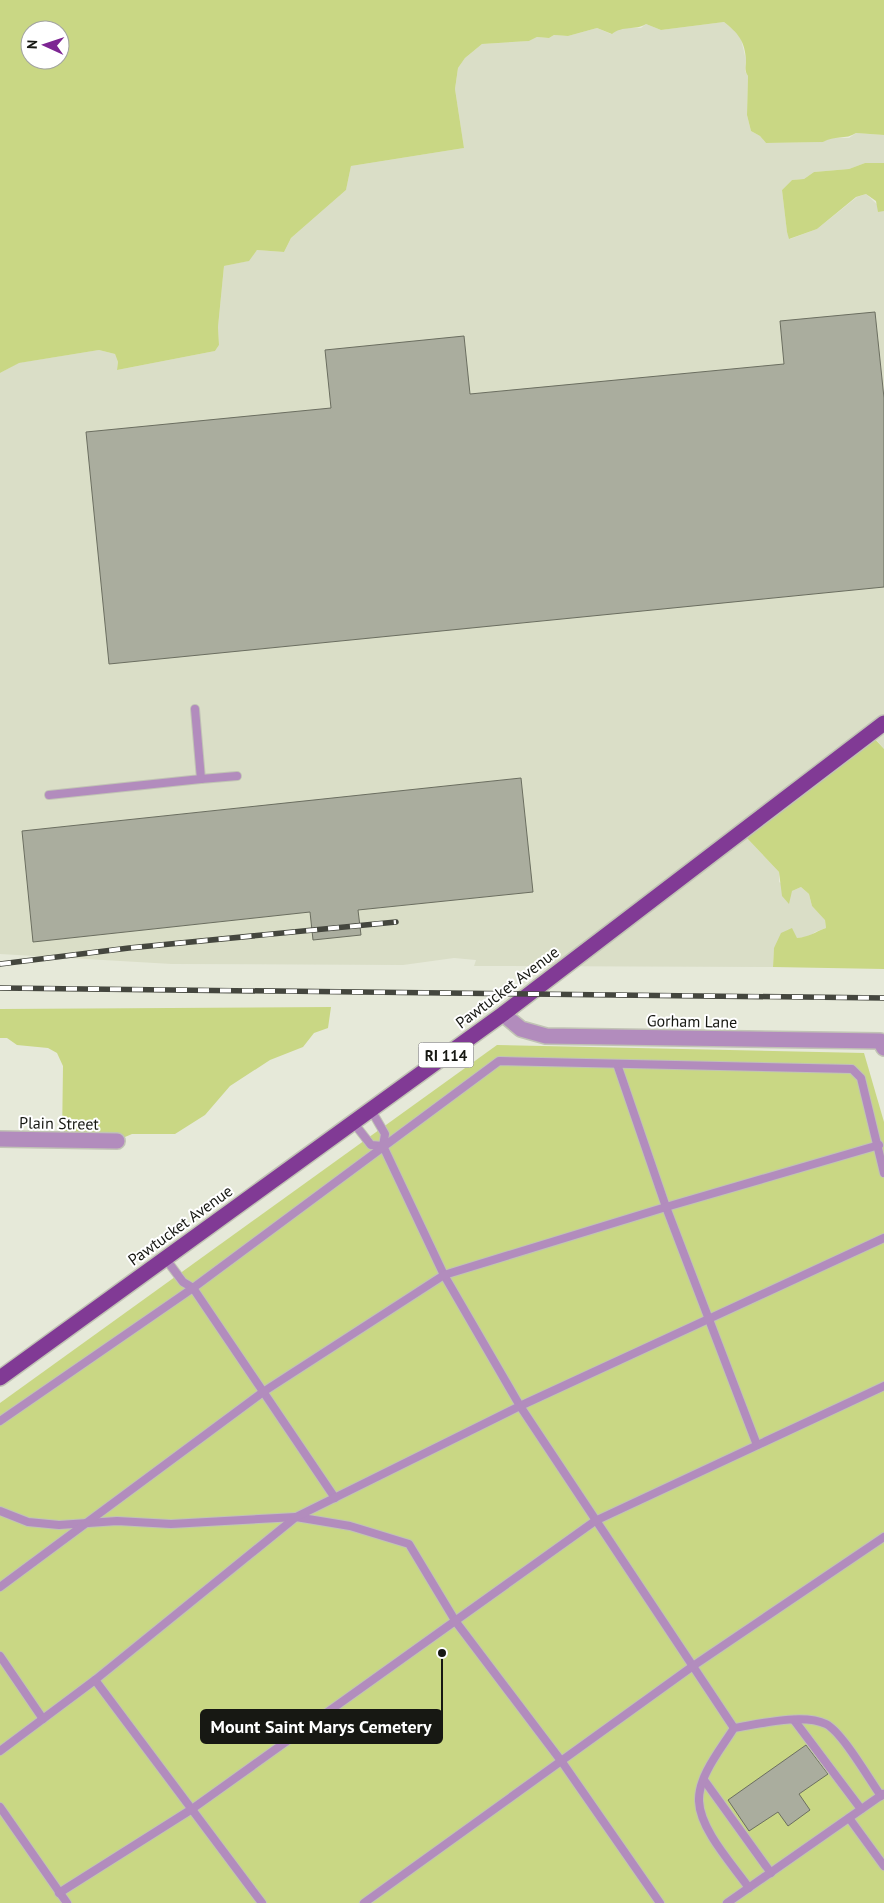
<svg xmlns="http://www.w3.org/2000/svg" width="884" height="1903" viewBox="0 0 884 1903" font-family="'PT Sans',sans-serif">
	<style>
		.built { fill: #dadec7 }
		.green { fill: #c9d784; fill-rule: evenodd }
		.building { fill: #aaad9e; stroke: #6b6e60 }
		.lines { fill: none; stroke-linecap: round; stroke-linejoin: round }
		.lane-casing { stroke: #c1c3b5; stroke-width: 10 }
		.street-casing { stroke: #c1c3b5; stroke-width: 18 }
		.primary-casing { stroke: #c1c3b5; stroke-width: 18 }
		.lane { stroke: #b28cbd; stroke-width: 8 }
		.street { stroke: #b28cbd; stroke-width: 15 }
		.primary { stroke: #813a95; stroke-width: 15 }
		.rail-casing { stroke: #44463e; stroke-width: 5.5 }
		.rail { stroke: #fff; stroke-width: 4; stroke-dasharray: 11; stroke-linecap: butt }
		.labels { text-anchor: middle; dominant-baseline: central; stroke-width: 4; stroke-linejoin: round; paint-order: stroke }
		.shield { fill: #fff; stroke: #5d5d5a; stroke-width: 1 }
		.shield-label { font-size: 15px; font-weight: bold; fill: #171813 }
		.street-label { font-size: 16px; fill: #171813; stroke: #fff }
		.leader { fill: none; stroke: #171813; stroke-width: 2 }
		.callout-dot { fill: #171813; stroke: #fff; stroke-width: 2 }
		.callout { fill: #171813; stroke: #171813; stroke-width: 2 }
		.callout-label { font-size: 18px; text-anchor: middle; font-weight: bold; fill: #fff }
	</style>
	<rect width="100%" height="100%" fill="#e6e9d9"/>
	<path class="built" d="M724,22L740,35L746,60L745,71L748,76L747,115L751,131L760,136L766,143L823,142L829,138H849L856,133L884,135V163H865L849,169L814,172L804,179L792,180L782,190L787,232L790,239L817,229L857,197L866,194L884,211V749L875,738L745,836L779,872V882L792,891L801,887L809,894L812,906L825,919L826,928L815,932L809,937L797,938L774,948L773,967L474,966L476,960L454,958L403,965L172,964L0,954V373L18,363L99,350L115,354L118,362L117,370L215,351L219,345L218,327L224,266L248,261L257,250L284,252L291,238L346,190L351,166L464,148L455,89L458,68L465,58L482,44L529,41L537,37L549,38L554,35L568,36L597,28L611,34L619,28H641L646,24L661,30Z"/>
	<g class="green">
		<path d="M0,0H884V135L856,133C846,140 834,135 823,142L766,143L760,136L751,131L747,115L748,76C744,70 746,67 746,60C745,41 738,33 724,22L661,30L646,24C635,31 623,25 612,34L597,28L568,36L554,35L549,38L537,37L529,41L482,44L465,58L458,68L455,89L464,148L351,166L346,190L291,238L284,252L257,250L249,261L224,266L218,327L219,345L215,351L117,370L118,362L115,354L99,350L19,363L0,373ZM30,30H60V60H30Z"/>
		<path d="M865,163H884V211L878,212L876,201L866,194L856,197L817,229L789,239L787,232L782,190L792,180L804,179L814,172L849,169Z"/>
		<path d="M874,738L884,749V969L773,967L774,948L781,933L792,928L797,938C809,937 815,932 826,928L825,920L812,906L809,894L801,887L792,891L789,904L782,896L779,872L745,836Z"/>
		<path d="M331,1007L328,1028L314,1033L303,1047L270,1060L230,1086L205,1115L175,1134H132L118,1140L62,1139L63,1066L57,1053L48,1048L17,1045L7,1038H0V1009Z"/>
		<path d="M497,1045L864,1053L884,1122V1903H0V1403Z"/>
	</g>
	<g class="building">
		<path d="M875,312L884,398V587L109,664L86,432L331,408L325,350L464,336L470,394L784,364L780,321Z"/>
		<path d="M521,778L533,892L358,910L361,935L313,940L310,912L33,942L22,831Z"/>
		<path d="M806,1745L828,1774L799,1794L810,1810L788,1826L778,1812L749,1831L728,1800Z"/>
	</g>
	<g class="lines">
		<defs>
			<g id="lane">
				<path d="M201,779L237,776"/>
				<path d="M49,795L201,779L195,709"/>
				<path d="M617,1064L666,1207L757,1445"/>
				<path d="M371,1110L385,1134L383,1146L444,1275L520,1406L734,1728"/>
				<path d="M353,1122L371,1145L383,1146"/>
				<path d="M165,1258L183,1282L193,1288L335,1498"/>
				<path d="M0,1421L193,1288L499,1061L852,1069L861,1078L884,1173"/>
				<path d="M0,1511L28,1522L59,1525L117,1521L171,1524L296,1517L350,1526L409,1544L456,1622L562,1762L660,1903"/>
				<path d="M0,1587L263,1392L444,1275L666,1207L879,1145"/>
				<path d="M0,1656L43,1719"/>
				<path d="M95,1680L262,1903"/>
				<path d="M794,1720L861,1809"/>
				<path d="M0,1751L95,1680L296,1517L520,1406L884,1238"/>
				<path d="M704,1780L771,1873"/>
				<path d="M0,1807L67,1903"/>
				<path d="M849,1818L884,1866"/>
				<path d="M749,1888C733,1865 700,1830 699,1801C698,1776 721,1749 734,1728C759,1724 803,1713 826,1724C842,1732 869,1779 881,1796"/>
				<path d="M59,1893L192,1809L595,1521L884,1386"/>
				<path d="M364,1903L693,1666L884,1537"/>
				<path d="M727,1903L883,1794"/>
			</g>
			<g id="street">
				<path d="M503,1014L521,1029L546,1036L880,1041L884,1048"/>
				<path d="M0,1139L117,1141"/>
			</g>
			<path id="primary" d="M0,1378L503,1014L884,723"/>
		</defs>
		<use href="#lane" class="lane-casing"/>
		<use href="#street" class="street-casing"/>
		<use href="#primary" class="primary-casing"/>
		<use href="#lane" class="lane"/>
		<use href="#street" class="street"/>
		<use href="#primary" class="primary"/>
		<defs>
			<g id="rail">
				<path d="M0,964L129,948L396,922"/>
				<path d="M0,988L884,998"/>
			</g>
		</defs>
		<use href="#rail" class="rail-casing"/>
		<use href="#rail" class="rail"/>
	</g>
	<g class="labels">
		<rect class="shield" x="418.5" y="1042.5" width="55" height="25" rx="4"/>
		<g class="shield-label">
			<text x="446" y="1055">RI 114</text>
		</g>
		<g class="street-label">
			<text transform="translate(507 987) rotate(-37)">Pawtucket Avenue</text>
			<text transform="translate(692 1021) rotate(1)">Gorham Lane</text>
			<text transform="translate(59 1123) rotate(1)">Plain Street</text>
			<text transform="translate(180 1225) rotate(-36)">Pawtucket Avenue</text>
		</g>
	</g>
	<path class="leader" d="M442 1653L442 1726"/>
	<circle class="callout-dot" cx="442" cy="1653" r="5"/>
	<rect class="callout" x="201" y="1710" width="241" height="33" rx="5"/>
	<g class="callout-label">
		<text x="321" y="1733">Mount Saint Marys Cemetery</text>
	</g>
	<g transform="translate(45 45) rotate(273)"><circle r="24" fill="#ffffff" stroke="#a2a3a1"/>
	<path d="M0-4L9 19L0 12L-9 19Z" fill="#7d2593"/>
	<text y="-8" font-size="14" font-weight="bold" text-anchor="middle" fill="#171813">N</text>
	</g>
</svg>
